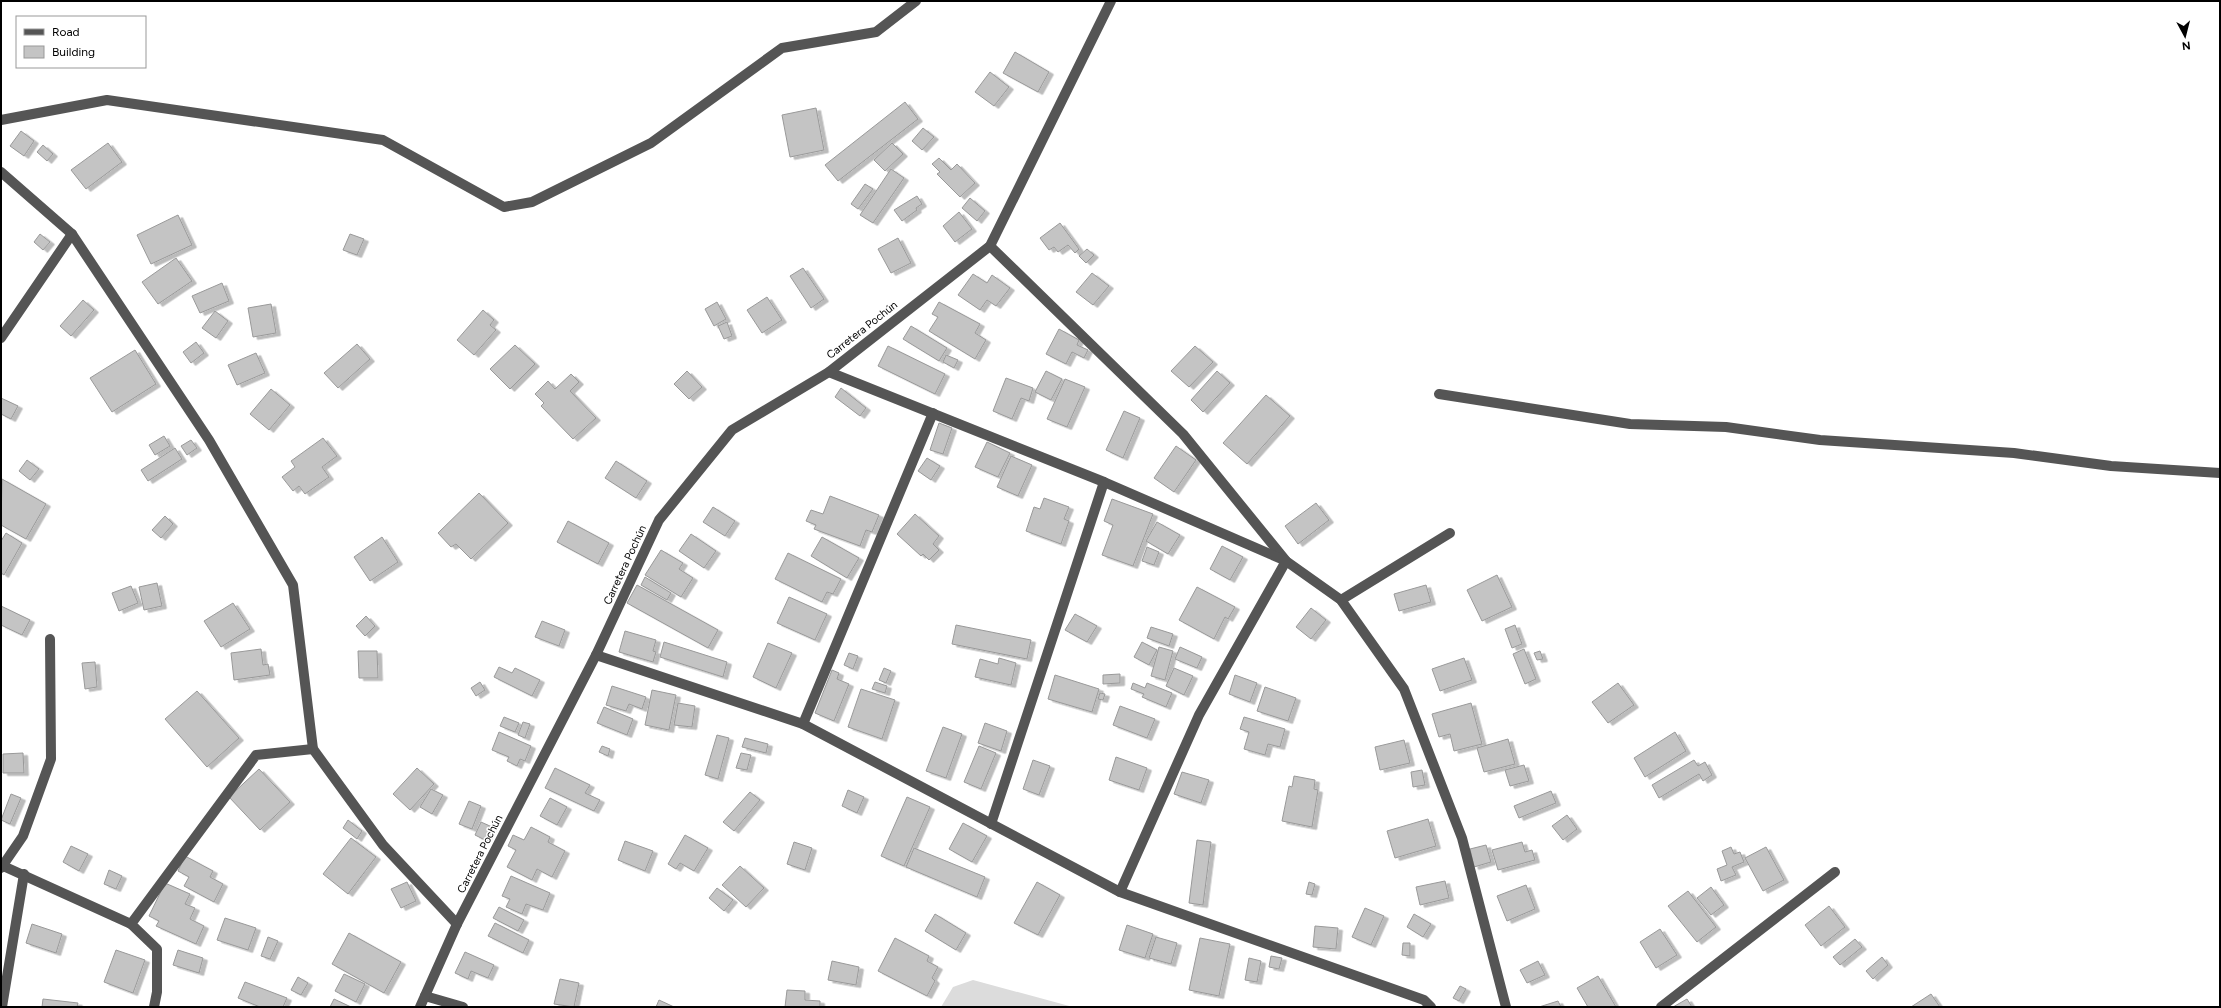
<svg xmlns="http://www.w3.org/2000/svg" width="2221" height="1008" viewBox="0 0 2221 1008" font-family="Figtree,sans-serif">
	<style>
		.green { fill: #dcdcdc }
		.building { fill: #c4c4c4; stroke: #999; filter: url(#shadow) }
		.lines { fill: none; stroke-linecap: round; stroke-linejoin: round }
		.minor { stroke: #555; stroke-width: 10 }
		.labels { text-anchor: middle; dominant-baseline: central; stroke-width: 3; stroke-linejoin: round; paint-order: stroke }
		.street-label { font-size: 11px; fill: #000; stroke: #fff }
	</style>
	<defs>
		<filter id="shadow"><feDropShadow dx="4.5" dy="2.5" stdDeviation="0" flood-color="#0004"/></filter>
	</defs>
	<rect width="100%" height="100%" fill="#fff"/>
	<path class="green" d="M973,980L1073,1007H941L953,987Z"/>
	<g class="building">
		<path d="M1015,52L1049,72L1038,92L1003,73Z"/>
		<path d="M990,72L1009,87L994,106L975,92Z"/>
		<path d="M905,102L918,119L838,181L825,165Z"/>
		<path d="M816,108L824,150L790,157L782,115Z"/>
		<path d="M923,128L934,137L922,150L912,141Z"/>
		<path d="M21,131L34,141L24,156L10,146Z"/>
		<path d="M108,143L122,162L86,189L71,170Z"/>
		<path d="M892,143L903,154L885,171L874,160Z"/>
		<path d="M43,145L53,154L47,161L37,152Z"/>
		<path d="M939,158L951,170L957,164L975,183L960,197L937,174L940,172L932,164Z"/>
		<path d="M891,169L904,178L873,223L860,215Z"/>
		<path d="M865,184L873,189L858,209L851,204Z"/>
		<path d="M917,196L922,204L916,208L917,210L902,221L894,210Z"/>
		<path d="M970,198L985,211L977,221L962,208Z"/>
		<path d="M959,212L972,229L955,242L943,226Z"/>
		<path d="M178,215L192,245L151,264L137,235Z"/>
		<path d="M1060,223L1079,249L1075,253L1068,245L1058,252L1054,247L1049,250L1040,238Z"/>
		<path d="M40,234L50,242L43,250L34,242Z"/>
		<path d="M350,234L364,239L357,255L343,250Z"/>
		<path d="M898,238L911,263L891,273L878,249Z"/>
		<path d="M1087,249L1094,255L1086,263L1079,256Z"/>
		<path d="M176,258L192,281L158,304L142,282Z"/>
		<path d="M803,268L824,299L811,308L790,276Z"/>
		<path d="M1092,273L1109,286L1093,305L1076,292Z"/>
		<path d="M973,274L987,283L992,275L1010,288L996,306L987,300L980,310L958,295Z"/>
		<path d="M222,283L229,301L200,313L192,296Z"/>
		<path d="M767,297L782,320L762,333L747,310Z"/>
		<path d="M83,300L94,310L71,336L60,326Z"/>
		<path d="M717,302L726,319L714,326L705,309Z"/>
		<path d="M939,302L980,324L975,333L986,340L975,359L929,331L938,317L932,314Z"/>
		<path d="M271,304L276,333L253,337L248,308Z"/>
		<path d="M483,310L494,320L490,325L496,330L474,355L457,340Z"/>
		<path d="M215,311L228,321L216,338L202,328Z"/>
		<path d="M727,322L732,336L724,339L718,326Z"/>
		<path d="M911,326L947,348L939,361L903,339Z"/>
		<path d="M1059,329L1079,340L1077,345L1088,350L1084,358L1072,352L1066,364L1046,354Z"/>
		<path d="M196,342L204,353L191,363L183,352Z"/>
		<path d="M357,344L370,359L338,388L324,373Z"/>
		<path d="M515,345L535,364L510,389L490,369Z"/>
		<path d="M888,346L945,374L935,394L878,366Z"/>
		<path d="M1195,346L1213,362L1189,387L1171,371Z"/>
		<path d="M135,350L156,384L112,412L90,378Z"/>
		<path d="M256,353L265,373L237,385L228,365Z"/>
		<path d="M946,355L958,360L954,368L943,362Z"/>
		<path d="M687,371L702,387L689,399L674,384Z"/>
		<path d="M1046,371L1062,379L1051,400L1035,392Z"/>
		<path d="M1217,371L1230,383L1203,412L1191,400Z"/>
		<path d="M571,374L579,382L570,391L596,418L573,439L541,406L544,403L535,394L548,381L555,389Z"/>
		<path d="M1006,378L1033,388L1029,401L1021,398L1012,419L993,411Z"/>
		<path d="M1065,379L1085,387L1067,427L1047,419Z"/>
		<path d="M841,388L866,408L860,416L835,397Z"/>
		<path d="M271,389L290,405L269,430L250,414Z"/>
		<path d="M1266,395L1290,416L1247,464L1223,443Z"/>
		<path d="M1,398L18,406L11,419L1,414Z"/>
		<path d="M1124,411L1140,418L1123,458L1106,450Z"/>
		<path d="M939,423L952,428L943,454L930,450Z"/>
		<path d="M164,436L170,446L155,455L149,445Z"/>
		<path d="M323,438L337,456L322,467L329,477L305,494L299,486L293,491L282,477L295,467L291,461Z"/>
		<path d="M191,440L197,448L187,455L181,446Z"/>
		<path d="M987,442L1010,453L998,477L975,467Z"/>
		<path d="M1176,446L1196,460L1174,492L1154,478Z"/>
		<path d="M175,448L182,459L148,481L141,470Z"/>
		<path d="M1011,456L1032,465L1018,496L997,487Z"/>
		<path d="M927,458L940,466L931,480L918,471Z"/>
		<path d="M27,460L39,469L30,480L19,471Z"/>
		<path d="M616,461L647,481L636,498L605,478Z"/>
		<path d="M2,479L46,504L26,539L1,525Z"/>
		<path d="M479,493L508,523L471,559L456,544L451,547L438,533Z"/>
		<path d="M830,496L879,515L872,532L866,530L860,546L814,529L816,525L806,521L811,510L823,514Z"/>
		<path d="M1044,498L1069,507L1064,519L1069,521L1061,544L1026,531L1034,507L1040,509Z"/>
		<path d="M1112,499L1153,514L1133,566L1102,555L1113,525L1104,521Z"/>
		<path d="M1316,503L1329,520L1298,544L1285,526Z"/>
		<path d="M713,507L735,521L725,536L703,522Z"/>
		<path d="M915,514L939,536L933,544L939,550L929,560L923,554L921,556L897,534Z"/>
		<path d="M165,516L173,524L161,538L152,530Z"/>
		<path d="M568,521L609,543L598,564L557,542Z"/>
		<path d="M1157,522L1180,535L1168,554L1146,541Z"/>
		<path d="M6,533L22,543L4,575L1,573V541Z"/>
		<path d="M691,534L716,551L704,568L679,551Z"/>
		<path d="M382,537L398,562L370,581L354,557Z"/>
		<path d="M822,537L859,558L847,578L811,556Z"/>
		<path d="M1222,546L1243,557L1230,580L1210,569Z"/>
		<path d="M1147,547L1159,552L1154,565L1142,561Z"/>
		<path d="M661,550L683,563L679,569L693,578L681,597L645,575Z"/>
		<path d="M788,553L841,579L833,594L827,592L822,602L775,579Z"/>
		<path d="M1497,575L1512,607L1482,621L1467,590Z"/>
		<path d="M645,577L671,593L667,600L641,585Z"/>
		<path d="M157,583L162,606L144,610L139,587Z"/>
		<path d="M637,585L718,630L708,648L627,603Z"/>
		<path d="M1426,585L1431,602L1399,611L1394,594Z"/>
		<path d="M131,586L138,603L119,611L112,593Z"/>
		<path d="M1197,587L1235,607L1228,619L1225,617L1214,639L1179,620Z"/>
		<path d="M789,597L827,614L815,640L777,623Z"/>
		<path d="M233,603L250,629L221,647L204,621Z"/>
		<path d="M1,606L30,620L22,635L1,625Z"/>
		<path d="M1311,608L1326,620L1311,639L1296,627Z"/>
		<path d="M1075,614L1097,626L1087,642L1065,630Z"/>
		<path d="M366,616L375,626L365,636L356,626Z"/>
		<path d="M542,621L565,630L559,646L535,637Z"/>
		<path d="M956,625L1031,640L1027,659L952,644Z"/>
		<path d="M1515,625L1522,644L1512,648L1505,629Z"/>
		<path d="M1151,627L1173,634L1169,646L1147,638Z"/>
		<path d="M625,631L656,640L653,651L656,652L653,662L619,652Z"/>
		<path d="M664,642L727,662L723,677L660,657Z"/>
		<path d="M1142,642L1157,650L1149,665L1134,657Z"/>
		<path d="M768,643L792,653L776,688L753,677Z"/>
		<path d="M1159,647L1173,651L1165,680L1151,676Z"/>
		<path d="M1180,647L1202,657L1197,668L1175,659Z"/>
		<path d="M261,649L263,665L268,664L270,675L234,680L231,653Z"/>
		<path d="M1524,649L1536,679L1525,684L1513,654Z"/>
		<path d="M358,651H377L378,678H359Z"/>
		<path d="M1540,651L1543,659L1537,660L1534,653Z"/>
		<path d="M849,653L858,656L853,669L844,665Z"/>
		<path d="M999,658L1016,663L1011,685L975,677L980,659L998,664Z"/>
		<path d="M1464,658L1472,680L1440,691L1432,669Z"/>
		<path d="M95,662L97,687L85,689L82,663Z"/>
		<path d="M499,667L512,673L515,668L540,680L532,696L494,677Z"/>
		<path d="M884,668L891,671L886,683L879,680Z"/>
		<path d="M1174,668L1193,676L1184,695L1166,686Z"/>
		<path d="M832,670L839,673L837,679L849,684L834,721L815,713Z"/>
		<path d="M1120,674V683L1103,684V675Z"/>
		<path d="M1055,675L1099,689L1092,712L1048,699Z"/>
		<path d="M1235,675L1257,683L1250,702L1229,694Z"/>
		<path d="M480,682L485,690L476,696L471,688Z"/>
		<path d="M875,682L887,686L885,693L872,689Z"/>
		<path d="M1133,683L1145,688L1147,683L1172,693L1166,707L1142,697L1144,694L1131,689Z"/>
		<path d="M1618,683L1634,705L1608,723L1592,702Z"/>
		<path d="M612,686L646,697L642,709L629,704L626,711L606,705Z"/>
		<path d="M1265,687L1296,698L1288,721L1257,711Z"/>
		<path d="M861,689L895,700L882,739L848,727Z"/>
		<path d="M652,690L676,695L669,730L645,725Z"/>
		<path d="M197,691L239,738L207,767L165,719Z"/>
		<path d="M1100,693L1105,694L1103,700L1098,699Z"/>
		<path d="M678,703L695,706L692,727L674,725Z"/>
		<path d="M1471,703L1482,744L1454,751L1450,734L1439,737L1432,714Z"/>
		<path d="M1120,706L1155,719L1147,738L1113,725Z"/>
		<path d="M604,707L633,719L627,735L597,723Z"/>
		<path d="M504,717L519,723L515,732L500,726Z"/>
		<path d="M1244,717L1285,729L1280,747L1268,744L1265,755L1244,749L1249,732L1240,729Z"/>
		<path d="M523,722L530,724L525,738L518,735Z"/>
		<path d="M985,723L1007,731L1001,751L978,743Z"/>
		<path d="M943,727L962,734L946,778L926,771Z"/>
		<path d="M499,732L531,746L525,761L520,759L517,766L507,761L509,757L492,750Z"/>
		<path d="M1675,732L1686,751L1645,777L1634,758Z"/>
		<path d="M717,735L729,738L718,779L705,775Z"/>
		<path d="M745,738L768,744L766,753L742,747Z"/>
		<path d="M1508,739L1515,764L1484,772L1477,748Z"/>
		<path d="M1404,740L1410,763L1380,770L1375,747Z"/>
		<path d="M602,746L610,749L608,756L599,752Z"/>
		<path d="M979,746L996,753L981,789L964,782Z"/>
		<path d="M23,753L24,773H3V754Z"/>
		<path d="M741,753L751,755L747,770L736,768Z"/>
		<path d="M1116,757L1147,768L1139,790L1109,780Z"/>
		<path d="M1033,760L1050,766L1039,795L1023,789Z"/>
		<path d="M1694,760L1698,766L1705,762L1712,775L1703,781L1699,774L1659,798L1652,785Z"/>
		<path d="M1524,765L1529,781L1510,786L1505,770Z"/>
		<path d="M417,768L434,784L410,810L393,794Z"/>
		<path d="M555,768L590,785L585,793L600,800L594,811L545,788Z"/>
		<path d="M259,769L290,802L260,830L229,797Z"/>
		<path d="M1422,770L1425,785L1413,787L1411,772Z"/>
		<path d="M1182,772L1209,780L1201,803L1174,794Z"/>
		<path d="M1294,776L1315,780L1314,789L1318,790L1312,827L1282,821L1289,786L1292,787Z"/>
		<path d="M431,789L443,795L432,814L420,807Z"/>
		<path d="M848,790L864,797L857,813L842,806Z"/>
		<path d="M1551,791L1556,803L1519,818L1514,806Z"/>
		<path d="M750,792L760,800L734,831L723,822Z"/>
		<path d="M11,794L21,798L10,824L1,820Z"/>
		<path d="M907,797L930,807L904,866L881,856Z"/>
		<path d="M550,798L567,807L557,825L540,816Z"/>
		<path d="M469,801L481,806L472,829L459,824Z"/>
		<path d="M1567,815L1577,829L1563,840L1552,826Z"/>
		<path d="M1428,819L1436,846L1395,858L1387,831Z"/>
		<path d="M348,820L362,831L357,839L343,828Z"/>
		<path d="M481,822L492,827L485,840L475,835Z"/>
		<path d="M963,823L987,836L972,862L949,849Z"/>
		<path d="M531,827L550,837L548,842L565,851L552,877L537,869L532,880L507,867L516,850L508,846L513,835L524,840Z"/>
		<path d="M685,835L708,848L694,871L680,863L676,869L668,864Z"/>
		<path d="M351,838L376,857L348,894L323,874Z"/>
		<path d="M1197,840L1211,842L1203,905L1189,903Z"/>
		<path d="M625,841L653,851L645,871L618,860Z"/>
		<path d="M794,842L812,848L805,870L787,864Z"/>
		<path d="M1522,842L1525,852L1532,850L1535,860L1498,870L1492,850Z"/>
		<path d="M1486,845L1491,862L1474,867L1470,849Z"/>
		<path d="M71,846L88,854L79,871L63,862Z"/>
		<path d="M1731,847L1734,854L1740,852L1744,862L1732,867L1736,875L1721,881L1717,869L1727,865L1722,851Z"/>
		<path d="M1766,847L1784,880L1763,891L1745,858Z"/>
		<path d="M914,848L985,877L977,897L906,867Z"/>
		<path d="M185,856L213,871L210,877L223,884L214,902L184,886L189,877L178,871Z"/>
		<path d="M740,866L764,888L746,907L722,885Z"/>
		<path d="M109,870L122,876L116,889L104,884Z"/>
		<path d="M511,876L550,893L543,910L526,904L522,914L506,907L510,899L502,896Z"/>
		<path d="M1445,881L1449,898L1420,905L1416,887Z"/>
		<path d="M407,882L416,901L401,908L391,889Z"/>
		<path d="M1037,882L1060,895L1038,935L1014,923Z"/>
		<path d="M1309,882L1315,884L1312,895L1306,894Z"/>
		<path d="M165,883L190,894L185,904L195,908L190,919L204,926L196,944L156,926L159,921L149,916Z"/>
		<path d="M1526,885L1535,909L1507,921L1497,896Z"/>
		<path d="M1711,887L1724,905L1711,915L1697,898Z"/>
		<path d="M717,888L733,900L724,911L709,898Z"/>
		<path d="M1688,891L1716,927L1697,942L1668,906Z"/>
		<path d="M1829,906L1845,927L1821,946L1805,925Z"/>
		<path d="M499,907L524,920L518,931L493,918Z"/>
		<path d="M1365,908L1384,916L1371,945L1352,937Z"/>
		<path d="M935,914L966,933L956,950L925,931Z"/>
		<path d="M1414,914L1431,924L1423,937L1407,927Z"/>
		<path d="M225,918L256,928L248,950L217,940Z"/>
		<path d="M495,923L529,940L523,953L488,936Z"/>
		<path d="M32,924L62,934L56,953L26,943Z"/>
		<path d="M1127,925L1153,934L1145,958L1119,950Z"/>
		<path d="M1315,926L1338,928L1336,949L1313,947Z"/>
		<path d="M1660,929L1677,955L1656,968L1640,942Z"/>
		<path d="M349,933L401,962L384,993L332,964Z"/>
		<path d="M268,937L278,941L270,959L261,956Z"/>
		<path d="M1156,937L1177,943L1171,964L1149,958Z"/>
		<path d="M895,938L929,956L927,961L938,967L932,978L935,981L927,996L878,971Z"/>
		<path d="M1200,938L1230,944L1219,996L1189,990Z"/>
		<path d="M1855,939L1862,947L1840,965L1833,957Z"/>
		<path d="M1403,943H1410V956L1402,955Z"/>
		<path d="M116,950L145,960L133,993L104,982Z"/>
		<path d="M178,950L203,958L199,973L173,965Z"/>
		<path d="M465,952L494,965L488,978L471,971L468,979L455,973Z"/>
		<path d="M1271,956L1282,958L1279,969L1269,967Z"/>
		<path d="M1882,957L1888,965L1873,979L1866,971Z"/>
		<path d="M1249,958L1261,961L1257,982L1245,980Z"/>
		<path d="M832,961L859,967L856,985L828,980Z"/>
		<path d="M1538,961L1545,975L1527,983L1520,970Z"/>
		<path d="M344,974L365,984L356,1002L335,991Z"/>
		<path d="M1598,976L1616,1007H1588L1577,988Z"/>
		<path d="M298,977L308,983L301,995L291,990Z"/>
		<path d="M560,979L579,983L574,1007L554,1004Z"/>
		<path d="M245,982L287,998L283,1007H260L238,998Z"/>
		<path d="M1460,986L1466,989L1459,1001L1453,998Z"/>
		<path d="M787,990L805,991V1000L820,1001V1007H785Z"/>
		<path d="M1931,994L1940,1007H1911Z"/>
		<path d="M43,999L78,1003L77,1007H42Z"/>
		<path d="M334,999L351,1007H330Z"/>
		<path d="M1687,999L1692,1007H1673Z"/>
		<path d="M659,1000L674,1007H656Z"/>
		<path d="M1558,1001L1561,1007H1539Z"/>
	</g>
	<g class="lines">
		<g class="minor">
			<path d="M1,120L107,100L383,140L504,207L532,202L651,143L782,48L876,32L916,1"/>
			<path d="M1,172L72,234L209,440L293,585L313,749L383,845L457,924"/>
			<path d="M990,246L1183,434L1286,561L1341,600L1404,689L1462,838L1506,1007"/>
			<path d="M1,338L72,234"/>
			<path d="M829,372L1104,482L1286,561L1199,715L1120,892"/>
			<path d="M1439,394L1630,424L1726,427L1820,440L2014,453L2111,466L2220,473"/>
			<path d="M1341,600L1450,533"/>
			<path d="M596,655L803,724L1120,892L1424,1000L1431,1007"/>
			<path d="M803,724L933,413"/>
			<path d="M991,824L1104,482"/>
			<path d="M1,865L131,924"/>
			<path d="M1,868L23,836L51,759L50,639"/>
			<path d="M425,996L463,1007"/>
			<path d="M2,1007L24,874"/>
			<path d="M154,1007L157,992V949L131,924L256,755L313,749"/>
			<path d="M420,1007L457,924L596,655L659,520L732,430L829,372L990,246L1111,1"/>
			<path d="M1661,1007L1835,872"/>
		</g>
	</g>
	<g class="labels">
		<g class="street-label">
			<text transform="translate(862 330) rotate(-38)">Carretera Pochún</text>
			<text transform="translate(625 565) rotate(-65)">Carretera Pochún</text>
			<text transform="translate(480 854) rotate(-63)">Carretera Pochún</text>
		</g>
	</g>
	<rect width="2221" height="1008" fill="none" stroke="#000000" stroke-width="4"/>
	<rect x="16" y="16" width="130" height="52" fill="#ffffff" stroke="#999999"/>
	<rect x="24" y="29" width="20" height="6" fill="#555555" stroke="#999999"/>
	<text x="52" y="36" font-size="12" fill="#000000">Road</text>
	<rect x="24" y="46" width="20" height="12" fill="#c4c4c4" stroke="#999999"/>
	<text x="52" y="56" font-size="12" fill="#000000">Building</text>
	<g transform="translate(2185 36) rotate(173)" stroke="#ffffff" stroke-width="3" paint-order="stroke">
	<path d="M0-3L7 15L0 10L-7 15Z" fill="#000000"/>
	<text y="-6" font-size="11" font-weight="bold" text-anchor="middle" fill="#000000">N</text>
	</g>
</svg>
